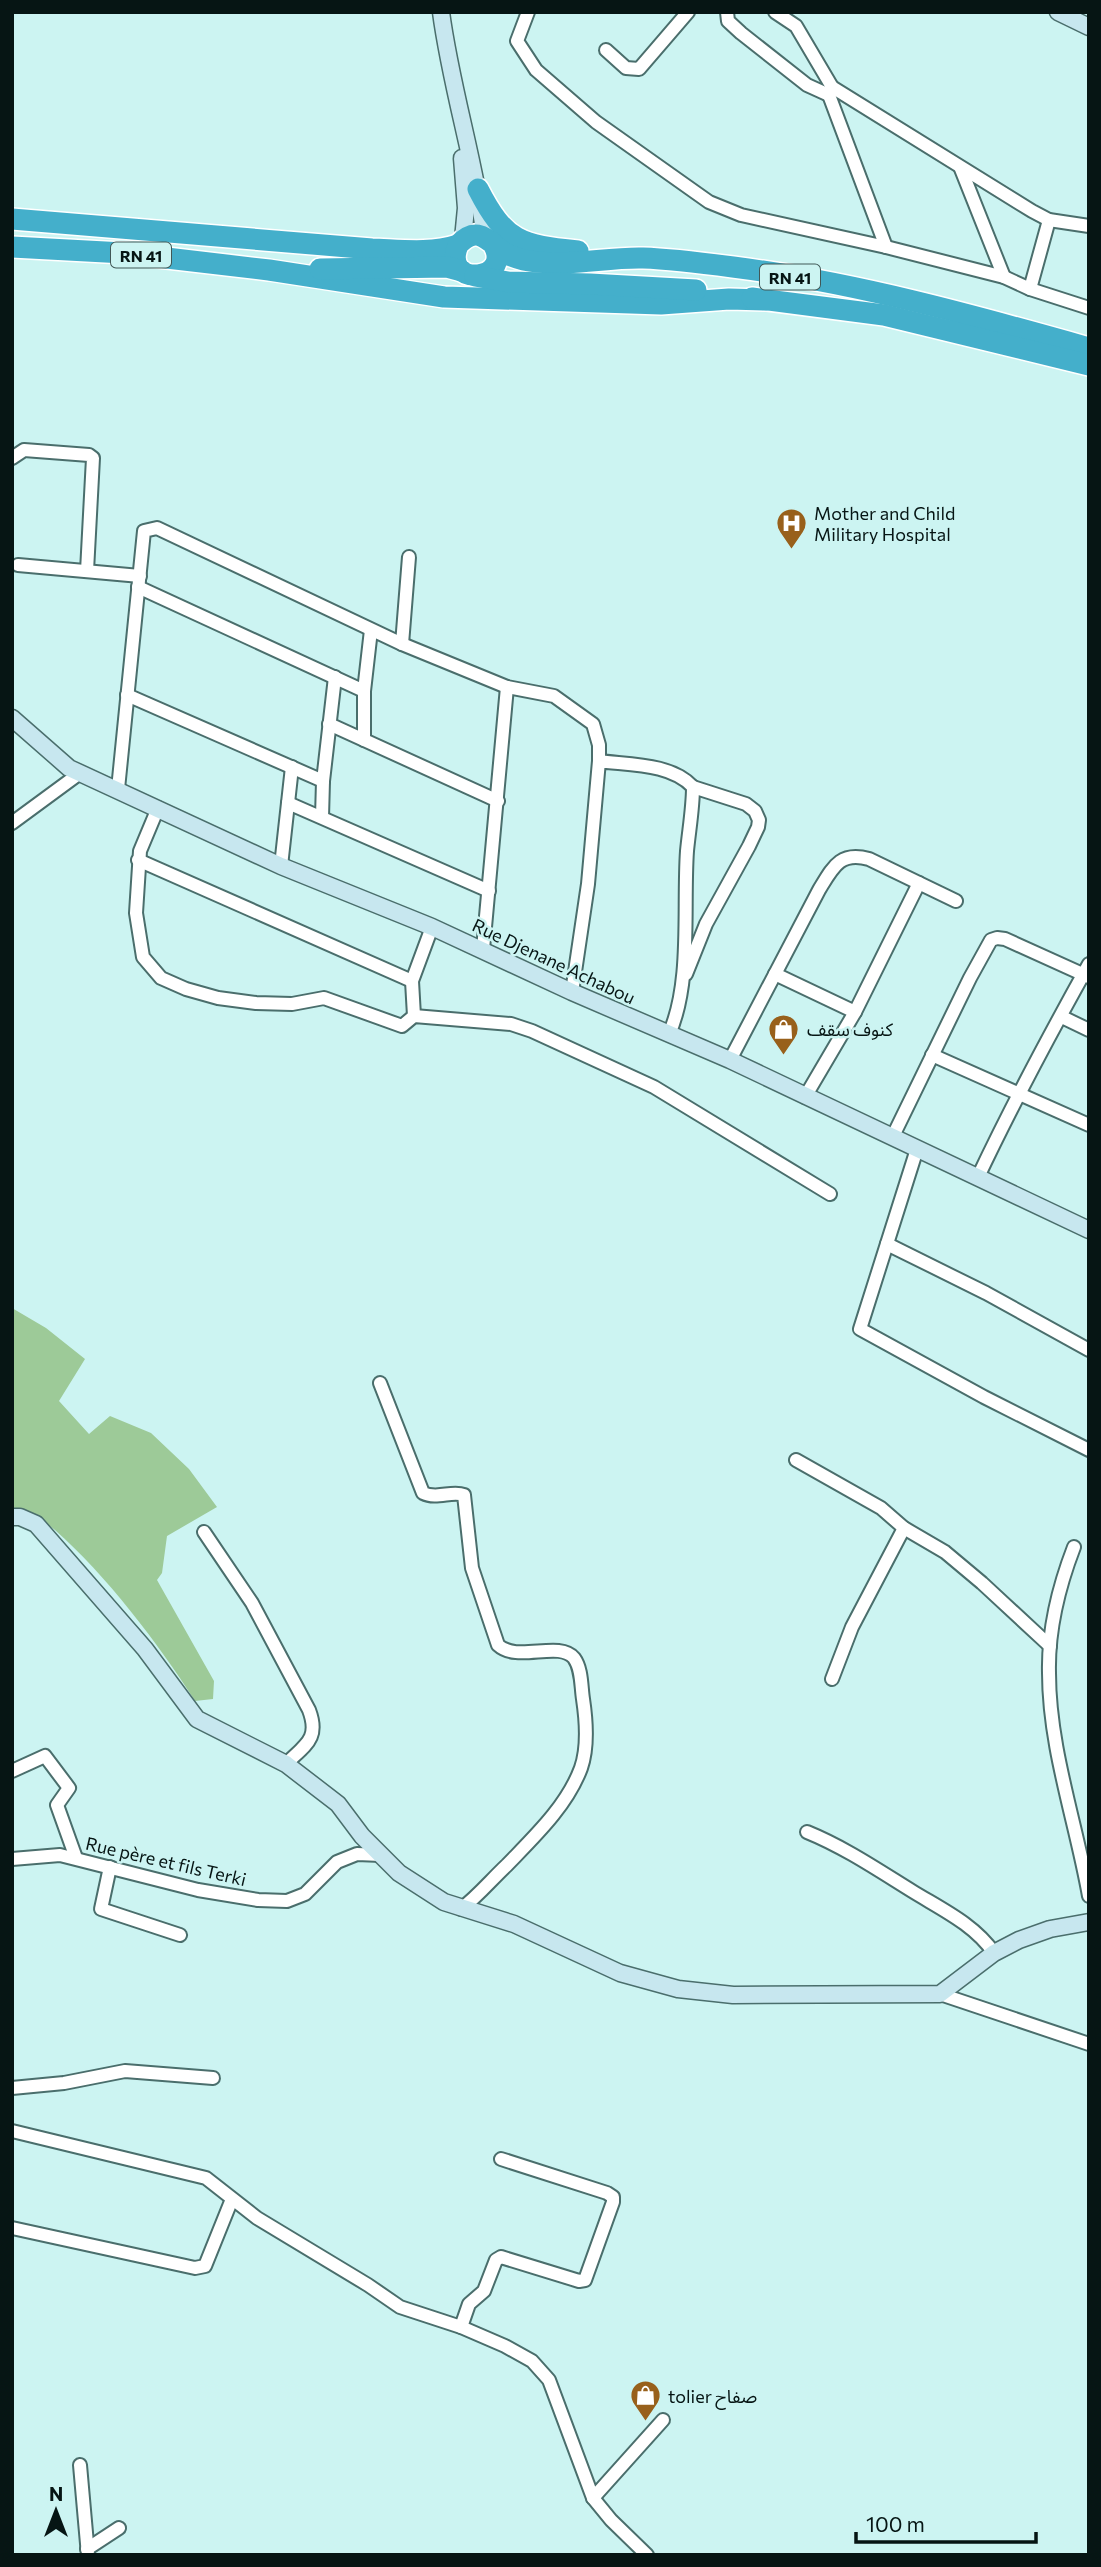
<svg xmlns="http://www.w3.org/2000/svg" width="1101" height="2567" viewBox="0 0 1101 2567" font-family="Commissioner,'Noto Sans Arabic',sans-serif">
	<style>
		.green { fill: #9dca98 }
		.lines { fill: none; stroke-linecap: round; stroke-linejoin: round }
		.street-casing { stroke: #4a6e6c; stroke-width: 16 }
		.secondary-casing { stroke: #4a6e6c; stroke-width: 19 }
		.highway-casing { stroke: #fff; stroke-width: 24 }
		.street { stroke: #fff; stroke-width: 12 }
		.secondary { stroke: #c7e7ef; stroke-width: 16 }
		.highway { stroke: #44afcb; stroke-width: 21 }
		.labels { text-anchor: middle; dominant-baseline: central; stroke-width: 5; stroke-linejoin: round; paint-order: stroke }
		.shield { fill: #ccf4f2; stroke: #415857; stroke-width: 2 }
		.shield-label { font-size: 16px; font-weight: bold; fill: #061514 }
		.poi-label { font-size: 18px; fill: #061514; stroke: #ccf4f2; text-anchor: start }
		.street-label { font-size: 18px; fill: #061514; stroke: #ccf4f2 }
	</style>
	<rect width="100%" height="100%" fill="#ccf4f2"/>
	<path class="green" d="M12,1308L46,1328L85,1359L59,1401L89,1434L110,1416L151,1433L189,1469L217,1507L167,1536L162,1573L157,1580L214,1681L213,1699L195,1701C158,1643 106,1575 55,1530C42,1519 27,1512 12,1507Z"/>
	<g class="lines">
		<defs>
			<g id="street">
				<path d="M528,12L517,41L536,70L596,122L709,202L741,215L886,247L1004,277L1030,289L1089,308"/>
				<path d="M727,12L728,21L741,33L807,85L829,95"/>
				<path d="M775,12L796,26L832,87L829,95L886,247"/>
				<path d="M606,50L626,68L639,69L688,12"/>
				<path d="M832,87L1032,211L1049,220L1089,226"/>
				<path d="M961,169L1004,277"/>
				<path d="M1030,289L1049,220"/>
				<path d="M12,458L24,450L89,455L93,458L87,571"/>
				<path d="M18,565L140,576"/>
				<path d="M138,587L364,691"/>
				<path d="M402,644L409,557"/>
				<path d="M127,695L323,781"/>
				<path d="M329,724L498,801"/>
				<path d="M364,740V691L371,630"/>
				<path d="M118,789L144,531L157,528L402,644L507,687L554,696L593,724L599,745V761"/>
				<path d="M288,803L489,891"/>
				<path d="M158,808L140,851L136,913L143,957L161,978L186,989L218,998L256,1003L292,1004L324,998L402,1026L414,1016L511,1024L532,1031L654,1087L830,1194"/>
				<path d="M322,817L323,781L335,677"/>
				<path d="M12,823L80,773"/>
				<path d="M138,860L412,981"/>
				<path d="M281,866L292,767"/>
				<path d="M483,949L507,687"/>
				<path d="M686,974L706,924L749,846L758,827L759,820L755,811L746,804L693,787"/>
				<path d="M775,974L855,1012"/>
				<path d="M572,992L588,884L599,761C629,765 671,763 693,787C693,808 689,830 687,851C683,908 692,983 669,1034"/>
				<path d="M414,1016L412,981L432,927"/>
				<path d="M1062,1017L1089,1030"/>
				<path d="M932,1055L1089,1125"/>
				<path d="M730,1060L819,890C833,867 840,851 869,859L956,901"/>
				<path d="M805,1097L855,1012L919,883"/>
				<path d="M893,1136L970,978L991,940L997,938L1005,939L1089,977"/>
				<path d="M917,1149L860,1329L984,1397L1089,1450"/>
				<path d="M978,1177C1012,1105 1050,1034 1089,964"/>
				<path d="M887,1244L986,1293L1089,1350"/>
				<path d="M380,1383L423,1493C437,1500 452,1490 464,1495L472,1568L498,1645C517,1663 559,1640 574,1658C582,1669 581,1686 583,1699C586,1719 588,1748 581,1768C567,1806 534,1837 507,1865C491,1880 478,1896 461,1909"/>
				<path d="M796,1460L881,1508L904,1528L945,1552L982,1583L1050,1646"/>
				<path d="M204,1532L252,1603L309,1710C320,1739 305,1745 286,1764"/>
				<path d="M1074,1547C1059,1586 1048,1631 1049,1673C1049,1748 1076,1822 1089,1896"/>
				<path d="M832,1679L852,1627L904,1528"/>
				<path d="M12,1771L45,1756L69,1788L57,1805L76,1858"/>
				<path d="M807,1832C844,1847 878,1870 912,1891C941,1909 974,1924 994,1953"/>
				<path d="M12,1859L60,1855L198,1890L258,1900L287,1901L305,1894L337,1862L357,1854L381,1855"/>
				<path d="M110,1867L101,1909L180,1935"/>
				<path d="M940,1994L1089,2044"/>
				<path d="M12,2088L64,2083L125,2071L213,2078"/>
				<path d="M12,2131L206,2178L257,2218L368,2285L400,2307L461,2327L505,2346L532,2361L549,2380L593,2498L611,2520L647,2555"/>
				<path d="M12,2228L195,2268L205,2266L232,2199"/>
				<path d="M461,2327L469,2304L484,2291L496,2260L501,2257L579,2281L585,2280L613,2202V2197L607,2193L501,2159"/>
				<path d="M80,2465L88,2555"/>
				<path d="M593,2498L663,2420"/>
				<path d="M87,2549L119,2528"/>
			</g>
			<g id="secondary">
				<path d="M441,12C451,88 475,161 485,237"/>
				<path d="M1058,12L1089,27"/>
				<path d="M462,158L466,208L463,239"/>
				<path d="M12,718L69,768L281,866L432,927L572,992L730,1060L1089,1230"/>
				<path d="M12,1517H20L36,1524L145,1649L197,1719L286,1764L338,1804L362,1836L399,1873L444,1902L514,1924L620,1973L678,1989L733,1995L940,1994L994,1953L1019,1940L1050,1929L1089,1922"/>
			</g>
			<g id="highway">
				<path d="M478,189C505,242 521,245 578,251"/>
				<path d="M12,219L372,249C401,250 430,254 458,245"/>
				<path d="M491,241C519,281 440,290 458,245C479,222 489,244 507,254C517,259 526,261 537,262C573,266 608,257 643,258C673,259 703,263 733,267C853,282 972,315 1089,348"/>
				<path d="M12,247L124,253L269,270L444,297L661,304L729,299L766,300"/>
				<path d="M320,269L447,267L462,271"/>
				<path d="M475,276L508,282L590,284L696,290"/>
				<path d="M752,298L884,315L1089,365"/>
			</g>
		</defs>
		<use href="#street" class="street-casing"/>
		<use href="#secondary" class="secondary-casing"/>
		<use href="#highway" class="highway-casing"/>
		<use href="#street" class="street"/>
		<use href="#secondary" class="secondary"/>
		<use href="#highway" class="highway"/>
	</g>
	<defs>
		<symbol id="hospital-pin" viewBox="-11 -11 22 30"><path d="M0 17L-7.5 6A9.5 9.5 0 1 1 7.5 6Z" fill="#98601b" stroke="#ccf4f2"/><path d="M-5-5h3v3.5h4V-5h3V5h-3V1.5h-4V5h-3Z" fill="#fff"/></symbol>
		<symbol id="shop-pin" viewBox="-11 -11 22 30"><path d="M0 17L-7.5 6A9.5 9.5 0 1 1 7.5 6Z" fill="#98601b" stroke="#ccf4f2"/><path d="M-5-2.5h2.3a2.7 3.5 0 0 1 5.4 0H5L5.5 6h-11ZM-1.5-2.5h3a1.5 2.3 0 0 0-3 0Z" fill="#fff"/></symbol>
	</defs>
	<g fill-rule="evenodd">
		<use href="#hospital-pin" x="774" y="506" width="35" height="47"/>
		<use href="#shop-pin" x="766" y="1012" width="35" height="47"/>
		<use href="#shop-pin" x="628" y="2378" width="35" height="47"/>
	</g>
	<g class="labels">
		<g class="shield">
			<rect x="111" y="242.5" width="60" height="25" rx="5"/>
			<rect x="760" y="264.5" width="60" height="25" rx="5"/>
		</g>
		<g class="shield-label">
			<text x="141" y="255">RN 41</text>
			<text x="790" y="277">RN 41</text>
		</g>
		<g class="poi-label">
			<text x="814" y="513">Mother and Child<tspan x="814" dy="21">Military Hospital</tspan></text>
			<text x="807" y="1029">كنوف سقف</text>
			<text x="668" y="2396">tolier صفاح</text>
		</g>
		<g class="street-label">
			<text transform="translate(554 961) rotate(25)">Rue Djenane Achabou</text>
			<text transform="translate(166 1861) rotate(13)">Rue père et fils Terki</text>
		</g>
	</g>
	<rect width="1101" height="2567" fill="none" stroke="#061514" stroke-width="28"/>
	<g transform="translate(56 2511)" stroke="#ccf4f2" stroke-width="5" paint-order="stroke">
	<path d="M0-5L12 26L0 18L-12 26Z" fill="#061514"/>
	<text y="-10" font-size="19" font-weight="bold" text-anchor="middle" fill="#061514">N</text>
	</g>
	<path d="M856 2532v10h180v-10" fill="none" stroke="#061514" stroke-width="3.5"/>
	<text x="866" y="2532" font-size="21" fill="#061514" stroke="#ccf4f2" stroke-width="5" paint-order="stroke">100 m</text>
</svg>
